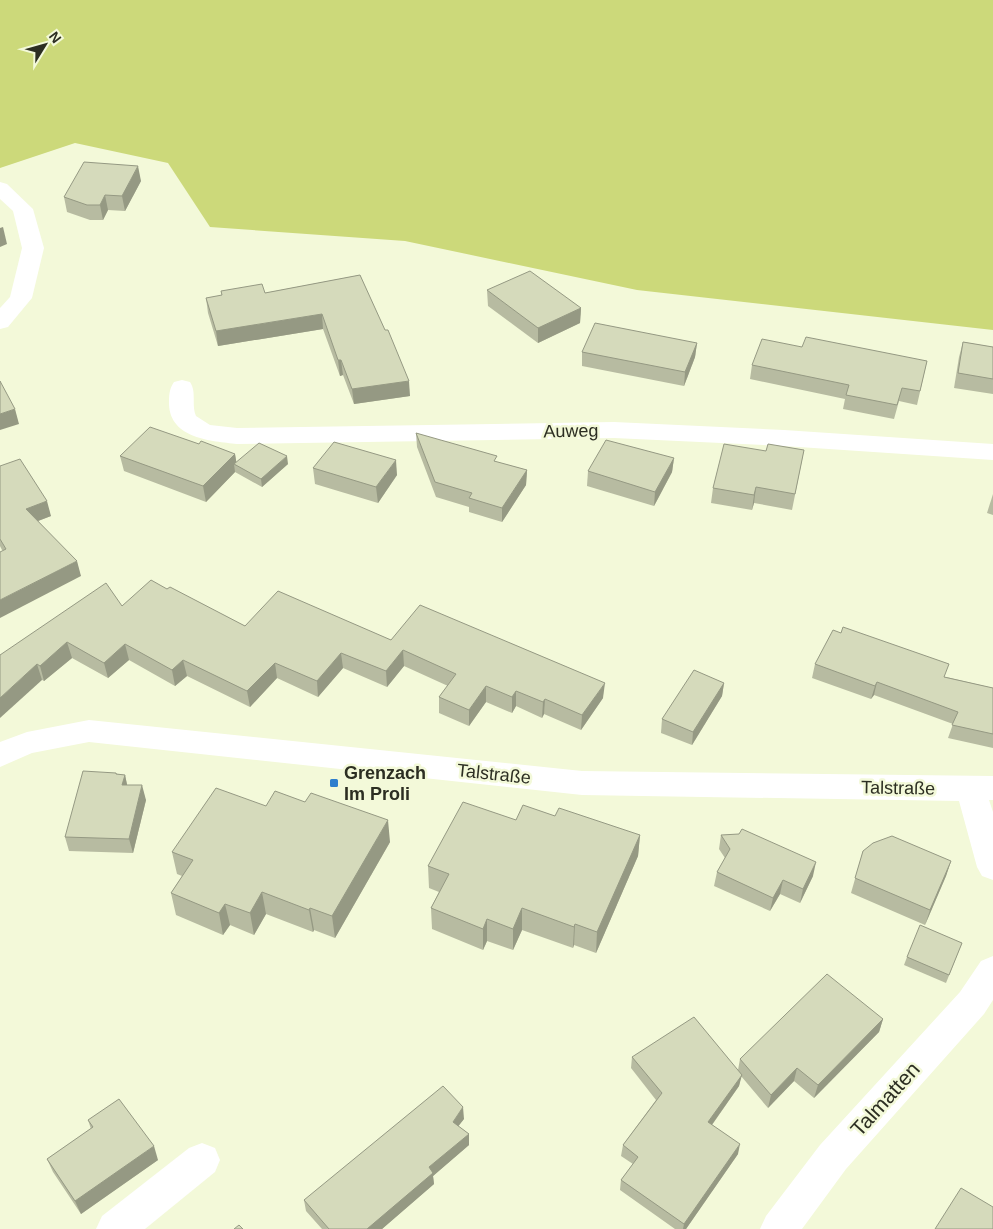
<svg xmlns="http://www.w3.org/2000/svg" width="993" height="1229" viewBox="0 0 993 1229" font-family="Helvetica,sans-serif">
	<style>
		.green { fill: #ccd97a }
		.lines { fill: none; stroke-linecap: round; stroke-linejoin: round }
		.minor { fill: #fff; fill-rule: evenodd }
		.wall { fill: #b7bba1 }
		.shaded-wall { fill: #959983 }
		.building { fill: #d5dabb; stroke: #959983 }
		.poi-dot { fill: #2e7ecd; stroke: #f3f9d9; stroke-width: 2 }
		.labels { text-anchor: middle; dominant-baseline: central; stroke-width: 5; stroke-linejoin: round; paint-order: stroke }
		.street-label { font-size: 18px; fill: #2c2e22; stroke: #f3f9d9 }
		.poi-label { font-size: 18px; font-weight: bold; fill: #2c2e22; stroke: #f3f9d9; text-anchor: start }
		.near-street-label { font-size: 21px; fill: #2c2e22; stroke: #f3f9d9 }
	</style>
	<rect width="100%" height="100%" fill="#f3f9d9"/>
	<path class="green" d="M0,0H993V330L637,290L405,241L210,227L168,163L75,143L0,168Z"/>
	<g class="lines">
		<g class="minor">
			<path d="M0,182L7,184L33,209L44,248L32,298L8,327L0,329V308L10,297L22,248L13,211L0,199Z"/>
			<path d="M182,380L190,382C197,392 191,405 196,416L210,425L237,428L614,422L784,430L993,444V460L784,446L614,438L237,444C212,441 170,439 169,404C169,396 169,389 174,382Z"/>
			<path d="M89,720L582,771L993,776V800H989L993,812V880L982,876L977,867L959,801L582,795L89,742L32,753L0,767V742L27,732Z"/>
			<path d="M993,956V1000L984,1014L846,1169L802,1229H760L766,1216L820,1145L960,992L981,961Z"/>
			<path d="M202,1143L215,1148L220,1160L215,1172L145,1229H96L102,1216L189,1148Z"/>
		</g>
	</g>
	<g class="wall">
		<path d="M141,181L125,211L108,210L103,220H90L67,212L64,197Z"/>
		<path d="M360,275L410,396L354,404L343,375L340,376L323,329L218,346L208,313L206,298L222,296L221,291L265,293Z"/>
		<path d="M487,290L581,308L580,323L538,343L488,306Z"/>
		<path d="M963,342L993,347V394L954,388L959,357Z"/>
		<path d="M697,343L695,357L684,386L582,366V352Z"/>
		<path d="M802,347L927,361L917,405L899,401L894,419L843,409L845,399L750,379L752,365Z"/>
		<path d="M416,433L497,462L527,470L526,485L502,522L469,512V507L436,497L417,447Z"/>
		<path d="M804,450L792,510L754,503L752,510L711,503L713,488L766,451Z"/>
		<path d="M235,454L236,462L288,464L262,487L235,472L206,502L124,471L120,456Z"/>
		<path d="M674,458L672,472L654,506L587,486L588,471Z"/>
		<path d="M0,466L51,516L38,521L81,576L2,550L0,546Z"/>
		<path d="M313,468L397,475L378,503L315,484Z"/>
		<path d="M993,494V515L987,513Z"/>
		<path d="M167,589L245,626L391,640L603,698L581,730L544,714L542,718L516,706L512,713L486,702L469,726L439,713V697L448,686L404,666L387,687L343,668L318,697L277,678L250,707L187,676L175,686L129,660L108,678L72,658L44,681L0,655L122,606Z"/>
		<path d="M815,664L946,677L993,688V748L948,738L953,724L874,695L871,699L812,678Z"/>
		<path d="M724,683L722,696L692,745L661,733L662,719Z"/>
		<path d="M116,773L117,774L125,775L127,785L146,800L133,853L69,851L65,837Z"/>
		<path d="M266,806L390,842L335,938L314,930L313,932L266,914L254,935L230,925L223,935L176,915L171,893L182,876L177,874L172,852Z"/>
		<path d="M555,816L640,835L638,856L596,953L574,945L573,948L522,930L513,950L487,941L483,950L432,929L431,908L439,892L429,888L428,866L516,820Z"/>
		<path d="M721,835L813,876L800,903L780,894L770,911L714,886L717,872L725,858L719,849Z"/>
		<path d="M863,851L951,861L946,876L925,925L851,893Z"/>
		<path d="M962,943L946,983L904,965L907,957Z"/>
		<path d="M883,1019L879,1032L814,1098L794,1081L768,1108L741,1076L739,1086L712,1125L738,1154L686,1229H675L620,1190L621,1180L633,1164L621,1156L623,1145L656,1100L631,1068L632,1057L738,1070L740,1059Z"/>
		<path d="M464,1119L458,1126L469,1134V1145L433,1176L434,1184L382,1229H322L306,1211L304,1200Z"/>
		<path d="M88,1120L158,1160L81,1214L53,1172L47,1159L91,1129Z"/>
	</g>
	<g class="shaded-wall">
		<path d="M138,166L141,181L125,211L122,196Z"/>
		<path d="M105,195L108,210L103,220L100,205Z"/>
		<path d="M3,227L7,244L0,247V228Z"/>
		<path d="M581,308L580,323L538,343V328Z"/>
		<path d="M322,314L323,329L218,346L216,331Z"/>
		<path d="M697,343L695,357L684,386L685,372Z"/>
		<path d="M338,360H341L343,375L340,376Z"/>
		<path d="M409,381L410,396L354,404L352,389Z"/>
		<path d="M15,409L19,424L0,430V414Z"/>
		<path d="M235,454L237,466L234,464L235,472L206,502L203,486Z"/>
		<path d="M287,456L288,464L262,487L261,479Z"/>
		<path d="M674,458L672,472L654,506L655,492Z"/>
		<path d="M396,460L397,475L378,503L376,487Z"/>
		<path d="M527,470L526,485L502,522V508Z"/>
		<path d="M756,487L754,503L752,510L754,495Z"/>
		<path d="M47,501L51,516L30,524L26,509Z"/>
		<path d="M77,561L81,576L0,618V600Z"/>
		<path d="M67,642L72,658L44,681L40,666Z"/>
		<path d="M125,644L129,660L108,678L104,663Z"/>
		<path d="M403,650L404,666L387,687L386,671Z"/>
		<path d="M341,653L343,668L318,697L317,681Z"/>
		<path d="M183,660L187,676L175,686L172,670Z"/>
		<path d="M275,663L277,678L250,707L247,691Z"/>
		<path d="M37,664L42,680L0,718V698Z"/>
		<path d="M877,682L874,695L871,699L875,686Z"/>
		<path d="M605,683L603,698L581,730L582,715Z"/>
		<path d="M724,683L722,696L692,745L693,732Z"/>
		<path d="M486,686V702L469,726V710Z"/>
		<path d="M516,691V706L512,713V697Z"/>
		<path d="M545,699L544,714L542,718L543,702Z"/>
		<path d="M125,775L128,789L122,785Z"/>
		<path d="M142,785L146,800L133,853L129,839Z"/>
		<path d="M388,820L390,842L335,938L332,916Z"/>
		<path d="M640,835L638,856L596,953L597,932Z"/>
		<path d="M951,861L946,876L925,925L930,910Z"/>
		<path d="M816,862L813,876L800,903L803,889Z"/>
		<path d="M783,880L780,894L770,911L773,898Z"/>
		<path d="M262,892L266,914L254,935L250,913Z"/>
		<path d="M225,904L230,925L223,935L219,913Z"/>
		<path d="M310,908L314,930L313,932L309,910Z"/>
		<path d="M522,908V930L513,950V929Z"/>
		<path d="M487,919V941L483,950V929Z"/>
		<path d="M575,924L574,945L573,948L574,927Z"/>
		<path d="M883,1019L879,1032L814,1098L818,1085Z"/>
		<path d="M797,1068L794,1081L768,1108L771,1095Z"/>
		<path d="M742,1075L739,1086L706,1133L708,1122Z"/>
		<path d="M463,1107L464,1119L453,1133V1122Z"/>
		<path d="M469,1134V1145L433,1176L434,1184L382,1229H367L429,1167Z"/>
		<path d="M740,1144L738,1154L686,1229H683L684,1224Z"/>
		<path d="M154,1146L158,1160L81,1214L75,1201Z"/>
	</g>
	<g class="building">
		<path d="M84,162L138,166L122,196L105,195L100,205H87L64,197Z"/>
		<path d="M530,271L581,308L538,328L487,290Z"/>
		<path d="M360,275L385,330H388L409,381L352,389L341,360H338L322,314L216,331L206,298L222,295L221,291L262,284L265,293Z"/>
		<path d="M595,323L697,343L685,372L582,352Z"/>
		<path d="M806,337L927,361L920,391L902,388L897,405L846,395L849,385L752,365L762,339L802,347Z"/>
		<path d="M963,342L993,347V379L958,373Z"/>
		<path d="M0,381L15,409L0,414Z"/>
		<path d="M150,427L199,444L201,441L235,454L203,486L120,456Z"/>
		<path d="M416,433L497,456L494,461L527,470L502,508L469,498L472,493L435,482Z"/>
		<path d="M606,440L674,458L655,492L588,471Z"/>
		<path d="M334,442L396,460L376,487L313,468Z"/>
		<path d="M259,443L287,456L261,479L234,464Z"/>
		<path d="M724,444L766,451L768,444L804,450L795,494L756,487L754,495L713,488Z"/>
		<path d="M20,459L47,501L26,509L77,561L0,600V552L6,549L0,539V466Z"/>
		<path d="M151,580L167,589L170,587L245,626L278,591L391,640L420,605L605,683L582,715L545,699L543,702L516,691L512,697L486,686L469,710L439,697L456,674L403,650L386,671L341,653L317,681L275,663L247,691L183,660L172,670L125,644L104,663L67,642L40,666L37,664L0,698V655L106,583L122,606Z"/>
		<path d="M843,627L949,664L944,677L993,688V734L952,725L958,712L877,682L875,686L815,664L833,630L841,633Z"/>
		<path d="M694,670L724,683L693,732L662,719Z"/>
		<path d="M83,771L116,773V774L125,775L122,785H142L129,839L65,837Z"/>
		<path d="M216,788L266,806L275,791L305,802L311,793L388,820L332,916L310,908L309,910L262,892L250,913L225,904L219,913L171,893L193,860L172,852Z"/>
		<path d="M463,802L516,820L523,805L555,816L559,808L640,835L597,932L575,924L574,927L522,908L513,929L487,919L483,929L431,908L449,874L428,866Z"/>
		<path d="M742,829L816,862L803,889L783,880L773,898L717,872L730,849L721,835L739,834Z"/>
		<path d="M892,836L951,861L930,910L855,878L863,851L873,843Z"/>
		<path d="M920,925L962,943L949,975L907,957Z"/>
		<path d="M827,974L883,1019L818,1085L797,1068L771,1095L740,1059Z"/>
		<path d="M694,1017L742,1075L708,1122L740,1144L684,1224L621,1180L638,1157L623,1145L662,1093L632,1057Z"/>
		<path d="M443,1086L463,1107L453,1122L469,1134L429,1167L433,1173L367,1229H329L304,1200Z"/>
		<path d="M119,1099L154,1146L75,1201L47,1159L93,1127L88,1120Z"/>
		<path d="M961,1188L993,1207V1229H935Z"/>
		<path d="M239,1225L243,1229H234Z"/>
	</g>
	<rect class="poi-dot" x="329" y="778" width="10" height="10" rx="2.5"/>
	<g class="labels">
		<g class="street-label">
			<text transform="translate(571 431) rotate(-1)">Auweg</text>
			<text transform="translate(494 774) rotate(6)">Talstraße</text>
			<text transform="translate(898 788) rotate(1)">Talstraße</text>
		</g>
		<g class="poi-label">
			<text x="344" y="773">Grenzach<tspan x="344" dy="21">Im Proli</tspan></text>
		</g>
		<g class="near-street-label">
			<text transform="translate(885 1099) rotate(-48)">Talmatten</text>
		</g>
	</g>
	<g transform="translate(45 45) rotate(53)" stroke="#f3f9d9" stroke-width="4" paint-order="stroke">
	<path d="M0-4L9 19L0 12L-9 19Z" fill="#2c2e22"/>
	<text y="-8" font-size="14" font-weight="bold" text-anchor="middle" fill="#2c2e22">N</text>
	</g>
</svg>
